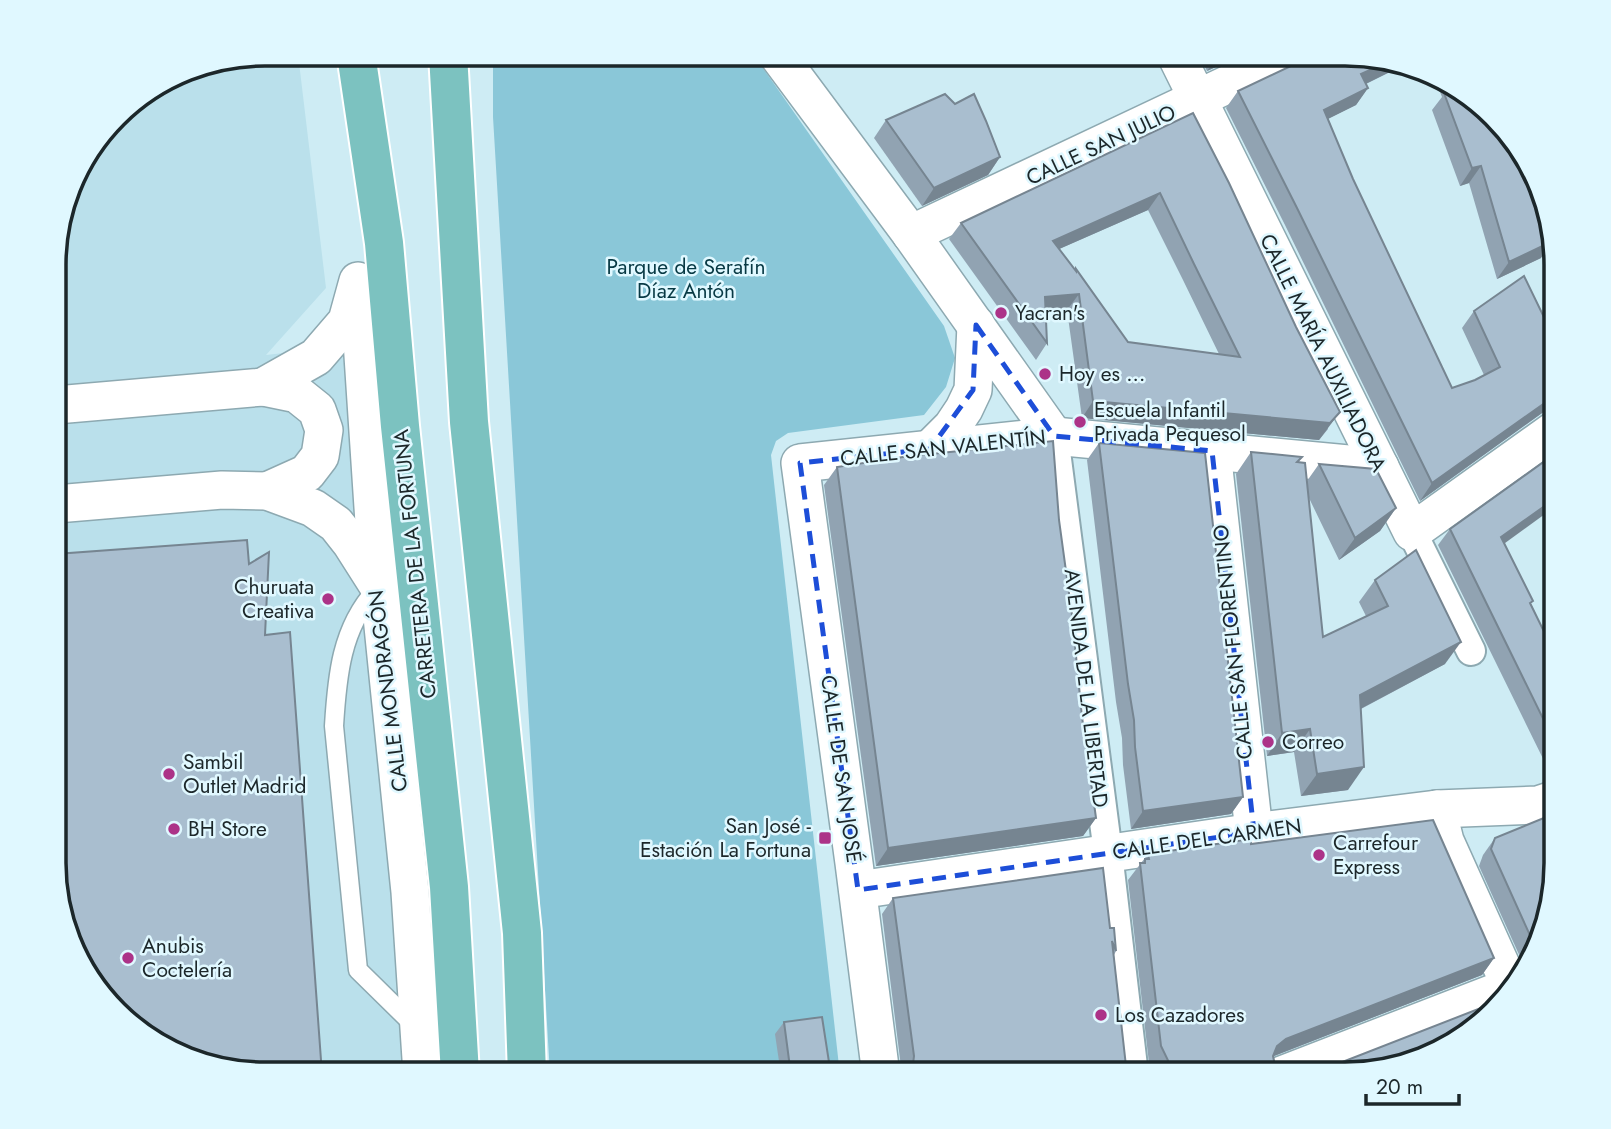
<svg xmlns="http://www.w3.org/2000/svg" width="1611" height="1129" viewBox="0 0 1611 1129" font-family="Jost,sans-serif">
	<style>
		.built { fill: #bae0eb }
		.green { fill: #8ac7d8 }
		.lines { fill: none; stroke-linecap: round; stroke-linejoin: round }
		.service-casing { stroke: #8da9b1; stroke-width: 21 }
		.pedestrian-casing { stroke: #8da9b1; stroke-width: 32 }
		.minor-casing { stroke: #8da9b1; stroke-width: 40 }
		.primary-casing { stroke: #fff; stroke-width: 42 }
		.service { stroke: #fff; stroke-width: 18 }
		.pedestrian { stroke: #fff; stroke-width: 28 }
		.minor { stroke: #fff; stroke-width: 37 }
		.primary { stroke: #7cc2c0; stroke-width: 38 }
		.wall { fill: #91a3b2; fill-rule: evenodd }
		.shaded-wall { fill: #768591 }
		.building { fill: #a9becf; stroke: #768591; stroke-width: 2; fill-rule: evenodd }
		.marked { fill: none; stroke: #1d4ed8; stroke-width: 5; stroke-dasharray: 14 9; stroke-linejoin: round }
		.poi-dot { fill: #ac3388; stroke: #e0f8ff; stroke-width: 2.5 }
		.labels { text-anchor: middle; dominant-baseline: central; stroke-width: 5; stroke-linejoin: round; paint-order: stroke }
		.street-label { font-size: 21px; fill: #1c272a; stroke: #e0f8ff }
		.park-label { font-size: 21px; fill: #073944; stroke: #e0f8ff }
		.poi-label { font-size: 21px; fill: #1c272a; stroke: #e0f8ff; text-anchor: start }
		.rim { fill: none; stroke: #1c272a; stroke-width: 3.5 }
	</style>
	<rect width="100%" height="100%" fill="#ceecf4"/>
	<path class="built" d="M266,54H298L326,288L266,355L379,342L441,1074H252L56,890V239L76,172L126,107L185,70Z"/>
	<path class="green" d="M493,54H753L944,326L955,358L946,387L924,415L788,433L776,441L771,455L840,1075L550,1074L493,117Z"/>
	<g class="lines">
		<defs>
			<path id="service" d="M376,590C341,628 337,677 334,726L358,970L416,1027"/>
			<g id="pedestrian">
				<path d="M1054,436L1108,853L1134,1075"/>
				<path d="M1412,532L1471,651"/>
			</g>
			<g id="minor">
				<path d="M777,54L911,234L1054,436"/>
				<path d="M1176,55L1412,532L1556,429"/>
				<path d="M911,234L1290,55"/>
				<path d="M359,295L378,583"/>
				<path d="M263,387L297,394L317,410L324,430L320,456L307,473L267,491"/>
				<path d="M56,405L263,387L316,357L347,321L358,281"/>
				<path d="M930,449L952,427L964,409L973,390L976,325"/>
				<path d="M1212,451L1254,832"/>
				<path d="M56,504L222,490L267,491L313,508L336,524L351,543L379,587L410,892L422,1074"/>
				<path d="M1437,809L1445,841L1513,992"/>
				<path d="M858,890L1254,832L1437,809L1538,805L1556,799"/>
				<path d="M881,1075L854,863L800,463L1054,436L1380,467"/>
				<path d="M1282,1075L1517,984"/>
			</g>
			<g id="primary">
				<path d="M356,54L384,243L400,426L449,887L460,1074"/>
				<path d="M448,54L469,422L522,933L527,1074"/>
			</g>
		</defs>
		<use href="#service" class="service-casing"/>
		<use href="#pedestrian" class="pedestrian-casing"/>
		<use href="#minor" class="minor-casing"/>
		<use href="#primary" class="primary-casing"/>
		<use href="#service" class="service"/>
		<use href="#pedestrian" class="pedestrian"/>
		<use href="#minor" class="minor"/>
		<use href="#primary" class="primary"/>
	</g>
	<g class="wall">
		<path d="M1199,55H1242L1207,71Z"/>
		<path d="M1310,55H1359L1406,64L1366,84L1368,88L1356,105L1327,119L1353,179L1452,388L1475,380L1484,375L1462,328L1474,311L1556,342V403L1420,501L1285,225L1226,108L1238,91L1311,57Z"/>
		<path d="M1434,76L1474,98L1541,258L1497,279L1469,183L1460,186L1432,110L1442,97Z"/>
		<path d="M1193,113L1328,429L1319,440L1082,418L1067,310L1045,312L1047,343L1036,360L949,239L961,223ZM1148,210L1183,280L1219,354L1128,342L1059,249Z"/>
		<path d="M886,120L1000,157L988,175L922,206L874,138Z"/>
		<path d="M1099,443L1243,797L1231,814L1131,829L1123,765L1122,738L1116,702L1087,460Z"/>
		<path d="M1251,452L1298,462L1307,481L1319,464L1396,508L1380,531L1339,560L1309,498L1323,637L1366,616L1359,602L1375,580L1445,664L1361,709L1348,790L1301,796L1294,752L1267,756L1236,474Z"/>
		<path d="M837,467L1059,520L1082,717L1096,818L1083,836L876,866L824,485Z"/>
		<path d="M1450,529L1504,543L1531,604L1556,656V779H1553L1438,545Z"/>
		<path d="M1495,838L1545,932L1521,959L1479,866L1483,855Z"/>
		<path d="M1251,844L1494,958L1482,975L1274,1056L1275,1066L1281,1075H1155L1149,1063L1128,880L1148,854Z"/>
		<path d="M893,898L1110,928L1116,951L1114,955L1127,1075H902L882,914Z"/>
		<path d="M784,1022L831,1075H781L775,1034Z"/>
	</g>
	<g class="shaded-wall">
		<path d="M1219,55H1242L1207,71Z"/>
		<path d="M1390,61L1406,64L1349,92L1361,74Z"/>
		<path d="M1368,88L1356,105L1312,127L1324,110Z"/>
		<path d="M1000,157L988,175L922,206L934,188Z"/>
		<path d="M1481,166L1469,183L1460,186L1472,168Z"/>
		<path d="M1160,193L1148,210L1041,257L1053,241Z"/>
		<path d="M1553,241L1541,258L1497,279L1509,262Z"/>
		<path d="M1079,294L1067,310L1033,314L1045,297Z"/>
		<path d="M1556,395V403L1420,501L1432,483Z"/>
		<path d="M1093,401L1340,412L1319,440L1082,418Z"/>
		<path d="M1556,498V506L1490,554L1501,537Z"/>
		<path d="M1396,508L1380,531L1339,560L1355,538Z"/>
		<path d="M1461,642L1445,664L1345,717L1360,695Z"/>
		<path d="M1310,729L1294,752L1267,756L1282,733Z"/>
		<path d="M1364,767L1348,790L1301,796L1317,774Z"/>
		<path d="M1243,797L1231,814L1131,829L1143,811Z"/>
		<path d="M1096,818L1083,836L876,866L888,848Z"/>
		<path d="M1533,942L1539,944L1529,962L1521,959Z"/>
		<path d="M1494,958L1482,975L1274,1056L1265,1062L1277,1046L1286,1039Z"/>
	</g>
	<g class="building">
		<path d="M1314,55H1359L1390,61L1361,74L1368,88L1324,110L1353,179L1452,388L1475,380L1500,367L1474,311L1524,276L1556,342V395L1432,483L1297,208L1238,91Z"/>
		<path d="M1455,88L1474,98L1529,160L1553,241L1509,262L1481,166L1472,168L1444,93Z"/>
		<path d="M945,94L955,104L974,94L986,121L1000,157L934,188L886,120Z"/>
		<path d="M1193,113L1229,183L1296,327L1340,412L1330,423L1093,401L1079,294L1045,297L1047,343L961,223ZM1160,193L1194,264L1240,357L1128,342L1076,269V271L1053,241Z"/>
		<path d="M1053,441L1059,520L1072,615L1082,717L1096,818L888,848L837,467L903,457Z"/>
		<path d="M1099,443L1205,453L1243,797L1143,811L1135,747L1134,720L1128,684Z"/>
		<path d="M1251,452L1302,457L1297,462L1305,463L1323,637L1388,606L1375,580L1416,550L1461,642L1360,695L1364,767L1317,774L1310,729L1282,733Z"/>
		<path d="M1556,453V498L1501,537L1533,601L1530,603L1556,656V745L1450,529Z"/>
		<path d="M1319,464L1376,469L1396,508L1355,538Z"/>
		<path d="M247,540L249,564L269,552L265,635L290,632L322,1074H252L197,1063L137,1031L82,969L56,891V554Z"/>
		<path d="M1556,813V877L1545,932L1539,944L1533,942L1491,849L1495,838Z"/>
		<path d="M1433,820L1494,958L1286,1039L1277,1046L1273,1056L1275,1066L1281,1075H1175L1161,1046L1140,863H1145V859H1149L1148,854L1251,839V844Z"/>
		<path d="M1103,868L1110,928H1114L1116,951L1112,941L1127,1075H914L913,1064L914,1056L893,898Z"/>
		<path d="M1504,999L1439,1053L1346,1075H1309Z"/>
		<path d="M822,1017L831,1075H791L784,1022Z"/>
	</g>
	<path class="marked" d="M976,325L1054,436L1212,451L1254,832L858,890L800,463L930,449L973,390Z"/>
	<g class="poi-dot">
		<circle cx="1001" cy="313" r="7"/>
		<circle cx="1045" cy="374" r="7"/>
		<circle cx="1080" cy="422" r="7"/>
		<circle cx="328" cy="599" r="7"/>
		<circle cx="1268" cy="742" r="7"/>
		<circle cx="169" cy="774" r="7"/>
		<circle cx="174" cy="829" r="7"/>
		<rect x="818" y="831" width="14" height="14" rx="3.5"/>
		<circle cx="1319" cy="855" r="7"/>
		<circle cx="128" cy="958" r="7"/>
		<circle cx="1101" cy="1015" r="7"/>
	</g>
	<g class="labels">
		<g class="street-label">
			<text transform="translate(1101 145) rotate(-25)">CALLE SAN JULIO</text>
			<text transform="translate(1323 353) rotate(64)">CALLE MARÍA AUXILIADORA</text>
			<text transform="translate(943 448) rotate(-6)">CALLE SAN VALENTÍN</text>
			<text transform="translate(415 564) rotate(-96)">CARRETERA DE LA FORTUNA</text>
			<text transform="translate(1233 642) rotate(-96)">CALLE SAN FLORENTINO</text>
			<text transform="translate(1086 688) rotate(83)">AVENIDA DE LA LIBERTAD</text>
			<text transform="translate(388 691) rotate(-97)">CALLE MONDRAGÓN</text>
			<text transform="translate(841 769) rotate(82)">CALLE DE SAN JOSÉ</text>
			<text transform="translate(1207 839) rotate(-8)">CALLE DEL CARMEN</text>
		</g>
		<g class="park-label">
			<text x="686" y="267">Parque de Serafín<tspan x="686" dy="24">Díaz Antón</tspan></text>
		</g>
		<g class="poi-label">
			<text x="1015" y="313">Yacran's</text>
			<text x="1059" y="374">Hoy es ...</text>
			<text x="1094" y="410">Escuela Infantil<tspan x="1094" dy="24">Privada Pequesol</tspan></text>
			<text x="314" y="587" text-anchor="end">Churuata<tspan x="314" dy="24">Creativa</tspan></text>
			<text x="1282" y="742">Correo</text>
			<text x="183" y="762">Sambil<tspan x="183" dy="24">Outlet Madrid</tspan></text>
			<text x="811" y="826" text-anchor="end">San José -<tspan x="811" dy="24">Estación La Fortuna</tspan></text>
			<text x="188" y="829">BH Store</text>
			<text x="1333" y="843">Carrefour<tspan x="1333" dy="24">Express</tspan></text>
			<text x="142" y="946">Anubis<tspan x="142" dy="24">Coctelería</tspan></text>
			<text x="1115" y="1015">Los Cazadores</text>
		</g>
	</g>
	<path d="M0 0H1611V1129H0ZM265 66H1345A199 199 0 0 1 1544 265V863A199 199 0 0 1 1345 1062H265A199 199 0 0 1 66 863V265A199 199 0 0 1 265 66Z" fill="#e0f8ff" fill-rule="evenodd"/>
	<path class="rim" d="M265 66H1345A199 199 0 0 1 1544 265V863A199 199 0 0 1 1345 1062H265A199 199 0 0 1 66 863V265A199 199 0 0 1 265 66Z"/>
	<path d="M1366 1094v10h93v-10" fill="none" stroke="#1c272a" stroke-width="3.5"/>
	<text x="1376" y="1094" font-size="21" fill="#1c272a" stroke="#e0f8ff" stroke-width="5" paint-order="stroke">20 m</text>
</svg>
